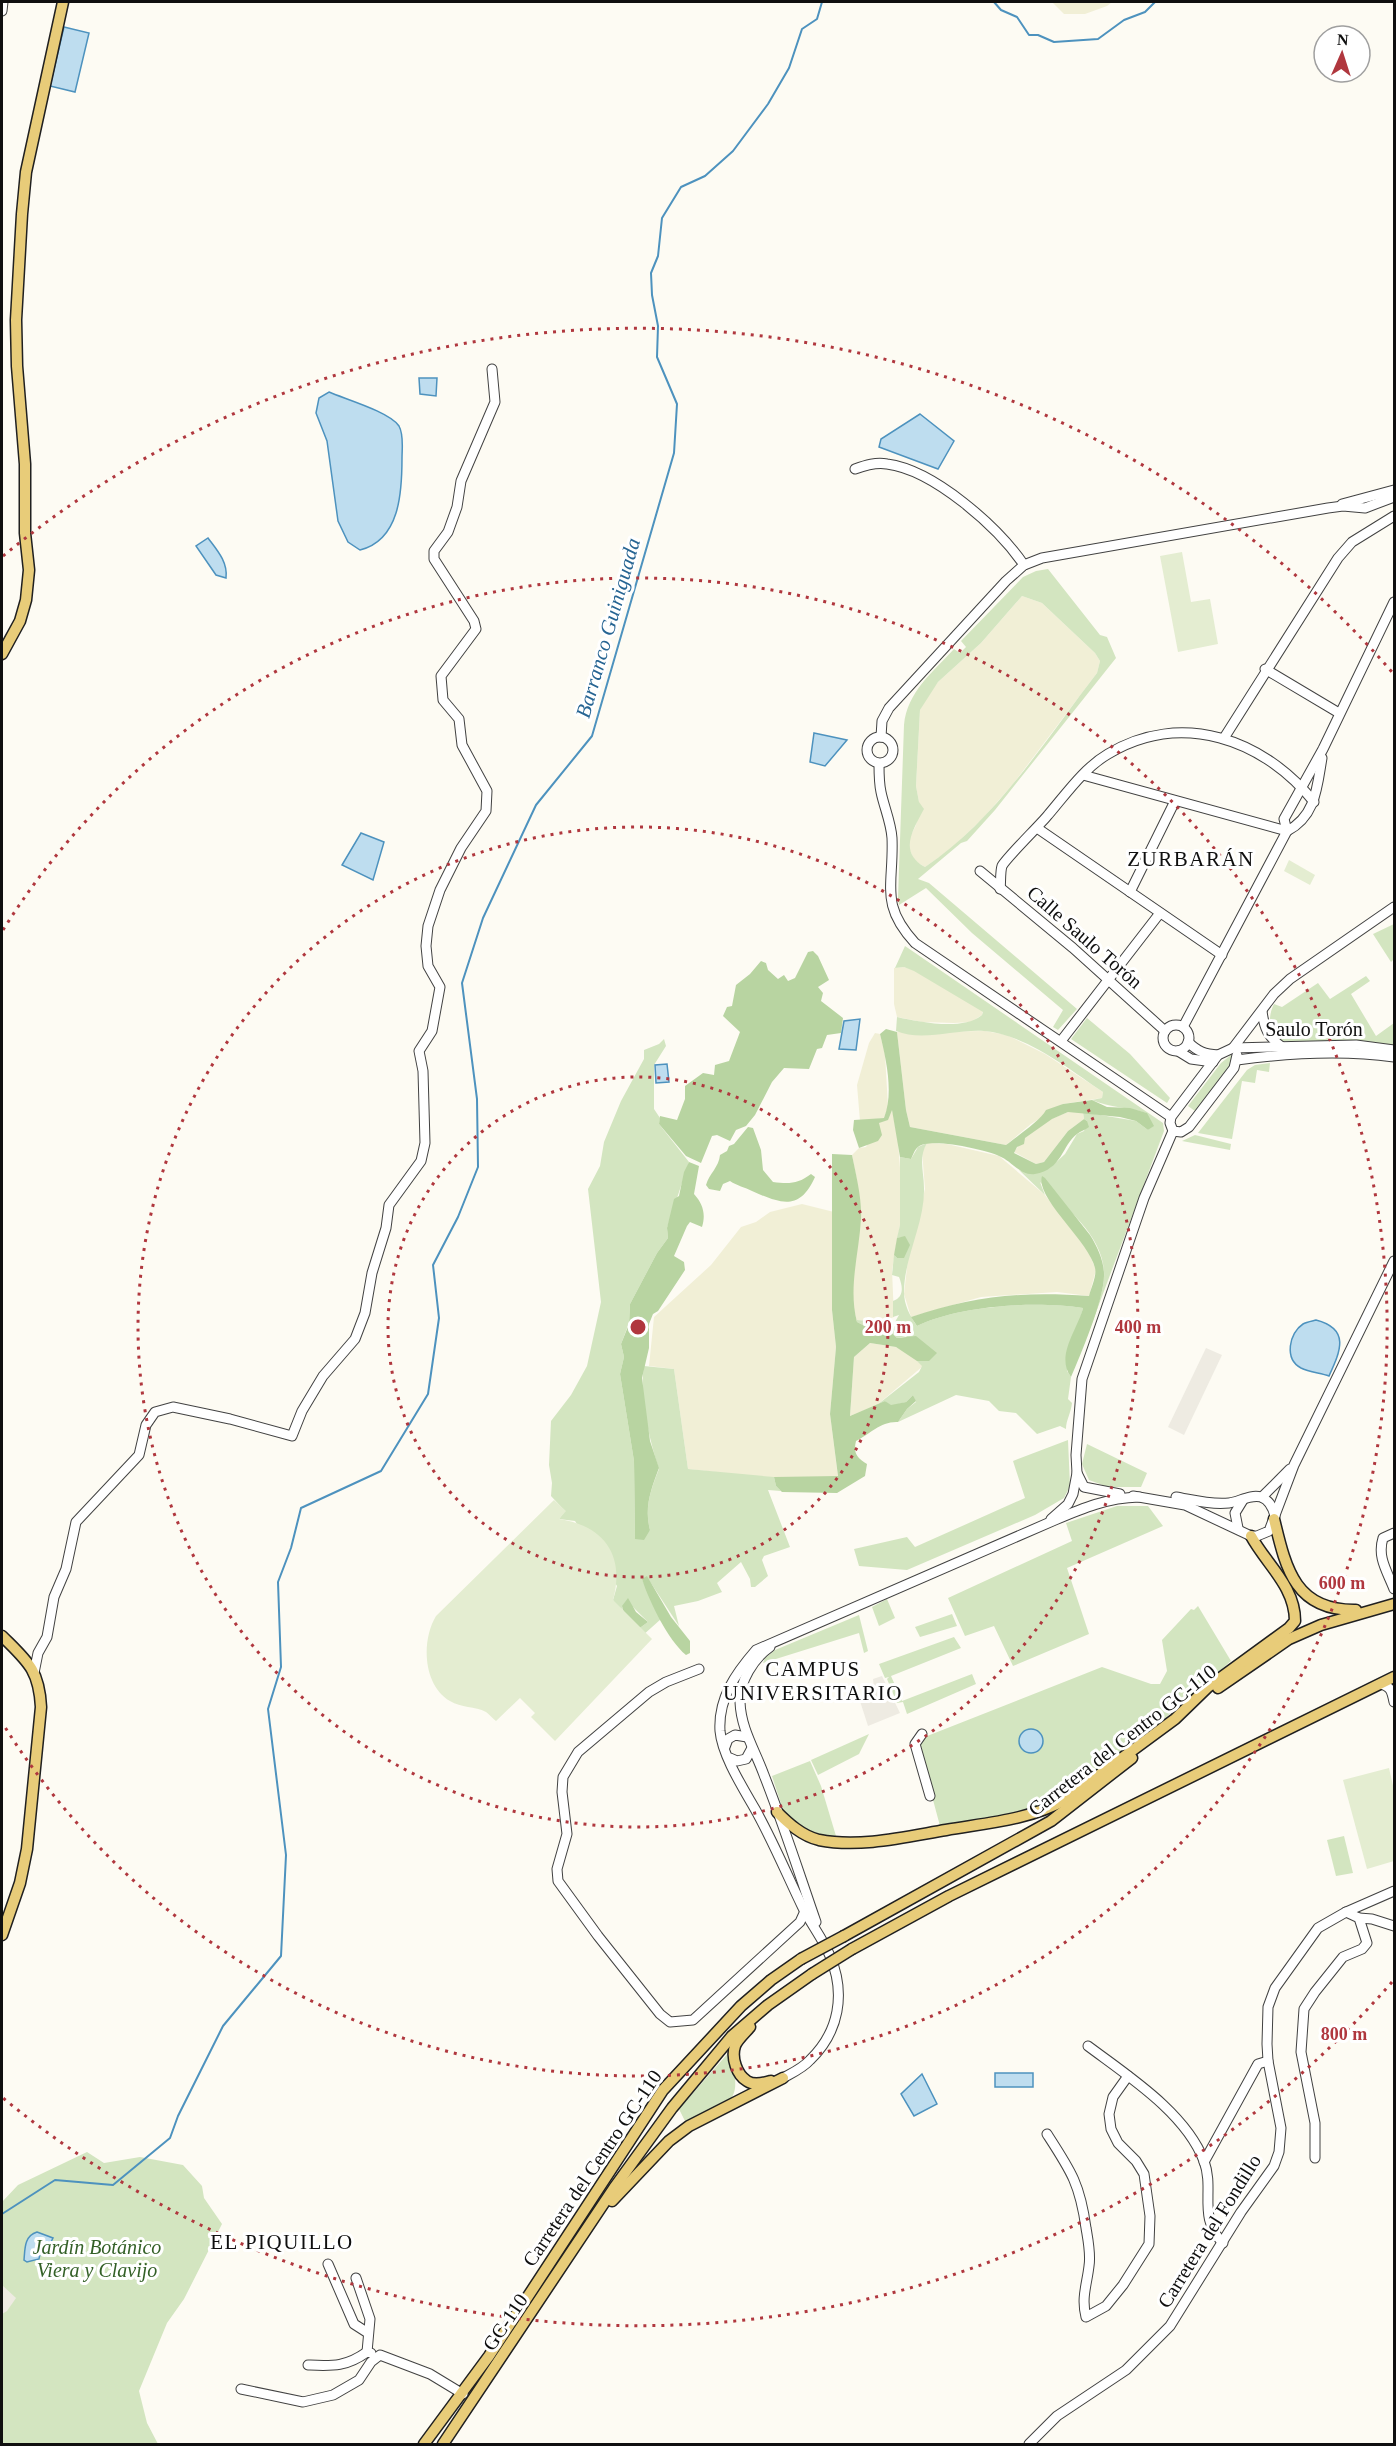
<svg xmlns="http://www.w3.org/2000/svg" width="1396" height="2446" viewBox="0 0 1396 2446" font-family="'Times New Roman',serif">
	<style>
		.farmland { fill: #f1efd6 }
		.green { fill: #d3e5c0; fill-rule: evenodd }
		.forest { fill: #b8d4a1 }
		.pitch { fill: #e4edd1 }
		.plaza { fill: #eeebe2 }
		.water { fill: #beddef; stroke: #4d92be; stroke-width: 1.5 }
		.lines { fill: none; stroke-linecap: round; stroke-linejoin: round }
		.stream { stroke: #4d92be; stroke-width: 2 }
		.minor-casing { stroke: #424242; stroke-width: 11 }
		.major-casing { stroke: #202020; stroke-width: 13 }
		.minor { stroke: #fff; stroke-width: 9 }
		.major { stroke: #e8cc79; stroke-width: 10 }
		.major-bridge-casing { stroke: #202020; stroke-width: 13; stroke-linecap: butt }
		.major-bridge { stroke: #e8cc79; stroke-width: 10 }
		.ring { fill: none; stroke: #b0373e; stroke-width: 3; stroke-dasharray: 3 6 }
		.labels { text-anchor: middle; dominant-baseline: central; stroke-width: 6; stroke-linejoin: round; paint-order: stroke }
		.street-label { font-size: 20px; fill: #0f0f0f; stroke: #fff }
		.park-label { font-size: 20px; font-style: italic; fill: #336027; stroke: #fff }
		.water-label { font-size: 21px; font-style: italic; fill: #276593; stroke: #fff }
		.neighbourhood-label { font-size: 21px; letter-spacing: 1.5px; fill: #0f0f0f; stroke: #fff }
		.centre { fill: #b0373e; stroke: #fff; stroke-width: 3 }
		.ring-label { font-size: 18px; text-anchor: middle; font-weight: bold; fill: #b0373e; stroke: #fff; stroke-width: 6; stroke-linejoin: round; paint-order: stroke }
	</style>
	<rect width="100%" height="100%" fill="#fdfbf3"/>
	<g class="farmland">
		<path d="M1052,2H1112L1107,6L1085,14H1064Z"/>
		<path d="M1022,596L1042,603L1095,653L1100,661L1097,673L1013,784L984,817L951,849L925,867L915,861L909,849L910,837L916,825L919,802L916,786L920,710L925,699L938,682L981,643Z"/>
		<path d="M904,967L914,970L979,1008L983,1011L982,1015L971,1022L954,1023L922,1022L897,1017L894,1004V968Z"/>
		<path d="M985,1031L1007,1035L1045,1054L1103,1092L1102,1098L1063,1104L1031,1124L1006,1145L910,1127L906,1110L897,1032Z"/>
		<path d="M875,1033L880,1034L885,1054L888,1107L884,1118L860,1121L857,1085L869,1043Z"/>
		<path d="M892,1109L898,1141L900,1168V1225L892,1270L894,1317L882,1322L858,1320L857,1322L853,1306V1280L861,1218L857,1181L852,1155L859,1148L866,1147L879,1123Z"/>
		<path d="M1068,1112H1083L1084,1119L1068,1131L1044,1162L1036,1164L1014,1152L1024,1138L1051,1119Z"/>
		<path d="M927,1143L947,1144L999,1156L1045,1195L1088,1251L1096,1270L1089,1296L1057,1292L981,1297L911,1317L904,1294L908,1259L925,1189L922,1151Z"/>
		<path d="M802,1204L834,1212L832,1310L836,1347L830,1414L838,1477H761L688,1469L674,1369L649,1366L654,1317L711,1265L741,1227L756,1222L770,1212Z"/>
		<path d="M870,1343L896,1347L913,1356L923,1366L877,1405L850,1416L854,1357Z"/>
	</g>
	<g class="green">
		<path d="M1048,569L1100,635L1107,637L1116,658L995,810L967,841L961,843L918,879L929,883L1077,1009L1058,1030L1053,1027L1063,1010L972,933L926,888L899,905L898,898L904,725C907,692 933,672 954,649L960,653L966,647L961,641L1023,577L1036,571ZM1022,596L1042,603L1095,653L1100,661L1097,673C1045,740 997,819 925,867C898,852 913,830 924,809L919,802L916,786L920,710L938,682L981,643Z"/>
		<path d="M1394,924V959L1391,962L1373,934Z"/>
		<path d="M905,946L1163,1123L1164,1131L1089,1331C1094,1314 1103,1295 1104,1277C1106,1237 1065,1207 1040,1182L1045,1195L1019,1170L1033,1174L1050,1168L1065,1154L1077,1134L1084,1131L1087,1121L1084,1119L1083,1112L1136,1121L1148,1130L1153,1126L1146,1113C1128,1107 1110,1108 1092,1100L1102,1098L1103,1092C1069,1069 1025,1034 984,1031C956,1029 922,1042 896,1031L897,1017C919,1022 964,1031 982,1015L983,1012L914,971L904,967L895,968Z"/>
		<path d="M1366,976L1370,981L1351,994L1376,1036L1394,1023V1045L1364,1041H1282C1269,1031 1267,1018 1274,1004L1282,1007L1318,983L1330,999Z"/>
		<path d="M1087,1018L1130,1054L1170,1098L1167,1103L1071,1039Z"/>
		<path d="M664,1039L666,1046L654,1065V1109L660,1118L659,1124L689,1162L667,1228L668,1238L657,1253L630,1304L629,1323L621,1344L624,1357L620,1374L634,1461L635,1539L650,1530C644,1508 651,1489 659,1469C649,1439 639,1396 644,1366L674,1369L688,1469L774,1477L776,1486L781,1491L768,1490L790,1547L764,1556L762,1560L768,1576L755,1587H751L750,1579L741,1562L717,1583L722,1592L698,1601L674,1606L679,1626L647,1577L642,1579L661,1619L642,1636L637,1630L648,1622L633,1607L622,1606L623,1610L619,1607L618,1612L613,1600L617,1586L575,1521L559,1519L565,1511L551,1496L552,1483L549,1465L551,1421L571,1395L587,1366L601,1302L588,1189L600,1166L604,1142L621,1101L644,1059V1050L659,1044Z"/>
		<path d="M1231,1055L1233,1057L1230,1065L1195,1111L1188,1106L1221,1063Z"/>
		<path d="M1270,1063L1269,1072L1257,1070L1255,1083L1242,1081L1232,1139L1198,1133L1247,1070L1255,1065Z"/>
		<path d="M1195,1135L1231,1144L1230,1150L1182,1141Z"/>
		<path d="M927,1143C918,1158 924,1172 924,1188C925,1223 904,1257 904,1292C904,1305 910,1316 917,1326C960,1305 1037,1301 1083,1308L1067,1371L1071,1377L1068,1399L1072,1403C1071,1413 1066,1420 1066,1429L1060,1426L1037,1434L1016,1413L999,1411L989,1401L956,1395L898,1422L907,1409L916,1402L913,1395L906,1402L891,1406L885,1401L877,1405L919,1372L922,1366L917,1361H929L906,1336L897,1338L884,1326L869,1328L857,1322V1320L882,1322L891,1320L892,1327L899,1315L893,1317V1301C904,1297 903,1287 899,1277L892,1275L894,1255L897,1258L905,1237L897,1238L900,1225V1157L911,1159L918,1147Z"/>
		<path d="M1068,1440L1070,1486L1064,1498L1035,1515L907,1570L859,1566L854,1549L907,1537L915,1547L1025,1498L1013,1461Z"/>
		<path d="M1087,1444L1147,1473L1141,1487H1108L1089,1480L1082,1464Z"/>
		<path d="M1117,1506H1148L1163,1526L1067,1568L1089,1634L1013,1666L994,1626L965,1636L948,1598L1072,1541L1066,1523Z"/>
		<path d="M887,1599L895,1618L879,1626L872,1607Z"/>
		<path d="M1198,1606L1231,1661L1135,1744L1050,1805L1018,1816L940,1826L917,1740L1102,1667L1151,1684H1160L1167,1671L1162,1640L1191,1609L1194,1610Z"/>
		<path d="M952,1614L957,1626L920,1637L915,1627Z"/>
		<path d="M859,1615L868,1651L864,1653L859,1633L763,1663L765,1658L775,1650Z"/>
		<path d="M954,1637L961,1648L891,1676L902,1701L972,1674L976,1684L907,1714L903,1702L897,1703L887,1679L889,1677L885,1678L879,1664Z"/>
		<path d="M869,1734L859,1754L818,1775L811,1760Z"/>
		<path d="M810,1761L821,1786L836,1836L815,1835L784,1813L772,1776Z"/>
		<path d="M1344,1836L1353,1873L1336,1876L1327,1840Z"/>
		<path d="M730,2051C732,2068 741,2087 730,2100L685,2121L679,2109Z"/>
		<path d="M87,2152L104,2163L140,2157L183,2165L202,2186L204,2198L222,2224L184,2299L167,2323L139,2391L147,2423L158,2444H2V2202L18,2185Z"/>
	</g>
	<g class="forest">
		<path d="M813,951L818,956L829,980L818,987L823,993L821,1001L843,1018L841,1033L827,1035L822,1048L817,1049L809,1069L784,1068L772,1082L755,1115L746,1126L736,1130L730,1141L717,1135L712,1136L701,1163L686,1156L659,1124L660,1116L677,1120L685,1099V1086L703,1073L714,1075L715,1065L729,1061L740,1032L723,1016L727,1007L732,1006L736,985L750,974L761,961L766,963L768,970L778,979L784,975L788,981L795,978L808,952Z"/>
		<path d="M886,1029L897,1032L906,1110L910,1127L1006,1145C1016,1137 1041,1120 1046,1110L1063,1104L1092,1100L1107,1107L1130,1108L1147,1113L1154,1126L1148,1130L1136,1121L1120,1117L1068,1112L1052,1119L1025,1138L1024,1144L1017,1147L1014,1153L1036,1164L1044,1162L1068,1131L1084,1119L1087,1121L1089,1127C1085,1130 1081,1131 1077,1134C1062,1145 1062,1170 1035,1174C1020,1176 1012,1161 999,1156C986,1150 930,1137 918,1147C915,1149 913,1155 911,1159L900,1157L892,1110L888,1120L879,1123L882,1135L878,1141L859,1148L853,1130L854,1120L884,1118C894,1093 886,1059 880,1034Z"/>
		<path d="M748,1127L753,1128L761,1150L763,1170L773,1182C789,1184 798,1184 811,1174L815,1177C800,1211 781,1204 752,1191C745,1187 737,1186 730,1181L723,1184L720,1191L709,1189L706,1185C709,1174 719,1167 720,1155L727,1151L729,1146L734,1144Z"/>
		<path d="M832,1154L852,1155C856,1175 862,1198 861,1219C859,1254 848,1288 857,1322L869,1328L884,1326L897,1338L916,1336L937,1353L929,1361H917L896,1347L870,1343L854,1357L850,1416L885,1401L891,1405L906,1402L913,1395L916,1401L907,1409L898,1422C881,1421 870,1434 856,1441C853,1453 857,1458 867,1464L865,1476L837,1493L782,1492L776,1486L774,1477L838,1476L830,1414L836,1347L832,1310Z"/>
		<path d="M689,1162L699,1166L694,1194C703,1204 706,1214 702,1227L690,1222L687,1226L674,1256L684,1262L685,1270L658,1311L653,1314L649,1324V1348L642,1378L650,1441L659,1468C651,1489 644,1508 650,1530L644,1540L635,1539L634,1461L620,1374L624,1357L621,1344L629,1324L630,1304L657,1253L668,1238L667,1228L674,1199L679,1196L684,1172Z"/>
		<path d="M1042,1176L1045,1178L1090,1235C1097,1246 1104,1261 1104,1274C1105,1297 1081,1354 1071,1377C1055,1356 1078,1329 1083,1308C1036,1301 960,1305 917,1326L911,1317C973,1296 1023,1291 1089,1296C1091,1288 1097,1276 1095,1268C1089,1241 1035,1198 1042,1176Z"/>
		<path d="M905,1236L910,1245L904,1258H897L894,1255L897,1238Z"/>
		<path d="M647,1576L671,1617L690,1641V1653L686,1655C668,1640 649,1601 642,1579Z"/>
		<path d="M628,1598L636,1612L648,1622L637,1630L625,1617L622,1606Z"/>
	</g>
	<g class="pitch">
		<path d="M1182,552L1191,602L1210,599L1218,644L1178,652L1160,556Z"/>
		<path d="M1289,860L1315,875L1310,885L1284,871Z"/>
		<path d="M554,1500L566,1511L559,1519C605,1526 625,1556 613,1600L652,1639L555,1741L531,1717L535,1713L520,1698L496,1721C493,1719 489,1714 486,1712C475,1706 461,1708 450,1701C423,1685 421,1641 436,1616Z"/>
		<path d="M1389,1768L1394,1790V1861L1367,1869L1343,1780Z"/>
	</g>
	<g class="plaza">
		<path d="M1206,1348L1222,1355L1184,1435L1168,1427Z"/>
		<path d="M882,1676L900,1713L868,1726L859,1698L875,1694L873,1679Z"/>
		<path d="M2,2285L16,2298L7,2311L2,2314Z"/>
	</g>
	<g class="water">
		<path d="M64,27L89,33L75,92L50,86Z"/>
		<path d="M419,378H437L436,396L420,394Z"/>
		<path d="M329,392C345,399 390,412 399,426C404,435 402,448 402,458C402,492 400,540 360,550L348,542L338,521L327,441L316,413L319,398Z"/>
		<path d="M920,414L954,441L938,469L879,447L881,439Z"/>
		<path d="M208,538C217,550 228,562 226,578L216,575L196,546Z"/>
		<path d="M814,733L847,740L825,766L810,762Z"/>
		<path d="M361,833L384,842L373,880L342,865Z"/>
		<path d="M860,1019L856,1050L839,1049L844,1021Z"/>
		<path d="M667,1064L669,1082L656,1083L655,1065Z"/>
		<path d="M1316,1320C1351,1329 1340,1352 1329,1376C1320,1373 1309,1372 1301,1368C1284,1359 1289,1333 1303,1324C1306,1322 1312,1321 1316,1320Z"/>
		<circle cx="1031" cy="1741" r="12"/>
		<rect x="995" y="2073" width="38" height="14"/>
		<path d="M922,2074L937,2104L914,2116L901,2094Z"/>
		<path d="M37,2232L53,2238L51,2242H48L41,2249L39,2259L27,2262L24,2260C25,2249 24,2236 37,2232Z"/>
	</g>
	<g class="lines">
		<g class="stream">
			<path d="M994,2L1001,10L1017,17L1029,35H1038L1054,42L1098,39L1124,20L1145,12L1155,2"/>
			<path d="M2,2214L55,2180L113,2185L170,2138L178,2116L223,2026L281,1956L286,1855L268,1709L281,1667L278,1582L291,1548L301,1508L381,1471L428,1394L439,1318L433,1265L458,1217L478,1167L477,1099L462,983L483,918L536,805L592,736L674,453L677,404L657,357L658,326L652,295L651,273L658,256L662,218L681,187L705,176L733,151L768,104L789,68L802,29L817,19L822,2"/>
		</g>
		<defs>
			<g id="minor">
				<path d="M2,11L3,2"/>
				<path d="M855,469C866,465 876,462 887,464C934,470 998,527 1024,565"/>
				<path d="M1342,504L1394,490"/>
				<path d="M1265,669L1339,713"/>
				<path d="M881,737L882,721L889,708L1006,581L1024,565L1042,558L1328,508L1343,506L1365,508L1394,497"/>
				<circle cx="880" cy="750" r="13"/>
				<path d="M1224,738L1338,558L1352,542L1394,516"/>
				<path d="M879,764C879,773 879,783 881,792C884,807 891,822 892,838C894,885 879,904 915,943L1171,1117"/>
				<path d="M1083,775L1287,831C1316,816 1317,787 1322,758"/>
				<path d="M1037,828L1222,955"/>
				<path d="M980,871L1073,948L1165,1031"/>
				<path d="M1000,889C1001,883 1000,872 1002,866C1007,857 1039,826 1048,815C1066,794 1084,768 1108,754C1181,710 1264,739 1314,802"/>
				<path d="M1130,892L1175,801"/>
				<path d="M1262,1011C1264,1028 1268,1037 1282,1047"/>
				<circle cx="1176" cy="1038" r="13"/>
				<path d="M1183,1027L1287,831L1284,819L1323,749L1394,602"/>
				<path d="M1061,1041L1160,913"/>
				<path d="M1188,1042C1198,1052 1205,1054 1218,1055"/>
				<path d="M1233,1048L1274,994L1290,979L1394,907"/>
				<path d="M1178,1051L1191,1059L1213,1062"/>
				<path d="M1237,1060C1289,1053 1342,1050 1394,1057"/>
				<path d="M1173,1131L1181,1132L1189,1127L1234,1068L1237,1055"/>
				<path d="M1077,1473L1084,1487L1120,1494"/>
				<path d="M1133,1496L1185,1505L1251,1536H1257L1269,1531L1294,1465L1394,1261"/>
				<path d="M1176,1497C1193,1500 1211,1505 1229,1503C1239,1502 1250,1494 1261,1497C1270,1500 1273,1508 1275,1516"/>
				<path d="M1262,1497L1290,1469"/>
				<path d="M1051,1519L1068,1504L1073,1494L1077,1473L1076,1455L1082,1379L1144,1198L1173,1131L1170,1123L1171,1117L1218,1055L1233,1048L1356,1045L1394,1050"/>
				<path d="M1238,1528L1235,1513L1243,1500"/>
				<path d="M1394,1533L1383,1538C1377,1557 1387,1571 1394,1589"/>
				<path d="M770,1647C754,1658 739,1682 740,1702C741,1729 755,1750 764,1775C783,1823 799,1873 816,1922"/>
				<path d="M699,1669L666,1682L649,1692L578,1752L563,1777L562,1792L567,1834L557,1869L558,1881L598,1936L660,2014L670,2022L693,2020L800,1922L805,1911"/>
				<path d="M34,1673L38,1653L47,1637L54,1597L66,1569L76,1522L139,1455L146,1425L155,1412L173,1407L230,1419L292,1436L302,1411L323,1376L355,1339L365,1313L372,1273L386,1228L389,1205L421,1161L425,1143L423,1071L419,1051L432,1031L440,987L428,966L426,946L428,926L440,890L461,848L486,811L487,791L462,745L459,719L443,700L441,676L476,629L474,621L434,559V551L448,532L457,507L461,481L495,402L492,369"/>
				<path d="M1380,1684C1391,1686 1392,1692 1394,1702"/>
				<path d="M922,1734L915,1744L930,1796"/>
				<path d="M725,1747L728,1739L735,1735L747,1737"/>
				<path d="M730,1758L737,1761L746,1759L752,1748"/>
				<path d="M1359,1918L1372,1919L1394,1926"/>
				<path d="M1088,2046C1128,2076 1186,2113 1204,2161C1215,2191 1197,2217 1223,2243"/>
				<path d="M783,2078C792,2073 803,2068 810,2060C839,2032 846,1994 830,1956C823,1939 811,1924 803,1908C787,1875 773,1841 755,1809C743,1788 722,1755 720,1731C718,1698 736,1673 756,1650L1055,1520C1083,1508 1107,1498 1139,1497"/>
				<path d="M1047,2134C1071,2171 1080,2184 1086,2228C1088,2240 1091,2254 1089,2266C1087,2284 1081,2298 1086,2317L1106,2306L1123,2285L1149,2244L1150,2216L1144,2174L1136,2161L1118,2143L1111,2129L1109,2114L1113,2097L1128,2076"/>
				<path d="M1315,2158V2123L1301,2052L1304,2009L1315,1992L1343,1957L1362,1949L1367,1943L1359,1918L1346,1912"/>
				<path d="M1204,2162L1258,2064L1268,2061"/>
				<path d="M328,2264L354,2324L368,2333"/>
				<path d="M356,2278L370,2319L367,2352"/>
				<path d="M308,2365C333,2366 346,2367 367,2352L371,2353"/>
				<path d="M241,2389L303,2402L333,2395L359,2380L371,2362L380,2355L430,2374L463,2394"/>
				<path d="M1029,2444L1057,2416L1126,2370L1170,2326L1241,2212L1274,2166L1279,2152L1281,2128L1268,2061L1267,2044L1268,2007L1275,1988L1318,1928L1346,1912L1394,1891"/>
			</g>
			<g id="major">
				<path d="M2,654L20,621L26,600L29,570L25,533V464L17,366L16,320L22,214L26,172L63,2"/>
				<path d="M1274,1519C1286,1569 1295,1611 1356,1610"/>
				<path d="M2,1636C27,1661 39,1669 41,1707L27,1849L20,1883L2,1935"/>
				<path d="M1218,1688L1289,1639L1321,1625L1394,1604"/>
				<path d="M777,1812C788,1823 802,1836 819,1840C860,1848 905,1837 946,1830C986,1823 1029,1820 1065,1800L1175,1719L1208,1687L1289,1628L1295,1621C1295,1586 1266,1564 1251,1536"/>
				<path d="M844,1936L1051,1821L1132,1758"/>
				<path d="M852,1949L949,1896L1394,1677"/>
				<path d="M750,2027C746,2032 737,2040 735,2046C731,2058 737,2075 747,2081C754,2086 764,2083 771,2081"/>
				<path d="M612,2201L669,2141L689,2126L783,2078"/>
				<path d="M424,2444L489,2356L663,2090L741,2006L771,1980L801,1959"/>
				<path d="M443,2444L614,2188L672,2108L732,2036L768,2005L812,1974"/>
			</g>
		</defs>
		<use href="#minor" class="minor-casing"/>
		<use href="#major" class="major-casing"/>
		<use href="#minor" class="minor"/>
		<use href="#major" class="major"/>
		<defs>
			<g id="major-bridge">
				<path d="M801,1959L844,1936"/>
				<path d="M812,1974L852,1949"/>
			</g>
		</defs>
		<use href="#major-bridge" class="major-bridge-casing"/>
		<use href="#major-bridge" class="major-bridge"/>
	</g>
	<g class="ring">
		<circle cx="638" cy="1327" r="250"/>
		<circle cx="638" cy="1327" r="500"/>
		<path d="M3 930A749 749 0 1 1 3 1724"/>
		<path d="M1392 1982A999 999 0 0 1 3 2098M3 556A999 999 0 0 1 1392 672"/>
	</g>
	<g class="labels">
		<g class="street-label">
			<text transform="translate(1085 937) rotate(41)">Calle Saulo Torón</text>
			<text x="1314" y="1029">Saulo Torón</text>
			<text transform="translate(1122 1740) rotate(-38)">Carretera del Centro GC-110</text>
			<text transform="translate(592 2168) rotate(-56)">Carretera del Centro GC-110</text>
			<text transform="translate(1209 2231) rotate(-58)">Carretera del Fondillo</text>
			<text transform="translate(505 2322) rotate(-56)">GC-110</text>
		</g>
		<g class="park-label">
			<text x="97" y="2247">Jardín Botánico<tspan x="97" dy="23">Viera y Clavijo</tspan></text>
		</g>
		<g class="water-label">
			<text transform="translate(608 628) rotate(-74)">Barranco Guiniguada</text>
		</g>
		<g class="neighbourhood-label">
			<text x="1191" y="859">ZURBARÁN</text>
			<text x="813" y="1669">CAMPUS<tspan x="813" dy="24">UNIVERSITARIO</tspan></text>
			<text x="282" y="2242">EL PIQUILLO</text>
		</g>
	</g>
	<circle cx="638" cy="1327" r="9" class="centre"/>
	<g class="ring-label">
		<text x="888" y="1333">200 m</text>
		<text x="1138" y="1333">400 m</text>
		<text x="1342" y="1589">600 m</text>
		<text x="1344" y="2040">800 m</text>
	</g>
	<rect width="1396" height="2446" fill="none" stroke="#0f0f0f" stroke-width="6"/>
	<g transform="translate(1342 54) rotate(3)"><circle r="28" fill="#ffffff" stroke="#9f9f9f" stroke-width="1.5"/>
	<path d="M0-4.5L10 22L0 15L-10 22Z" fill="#b0373e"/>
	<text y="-9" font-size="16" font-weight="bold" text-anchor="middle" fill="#0f0f0f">N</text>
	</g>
</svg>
